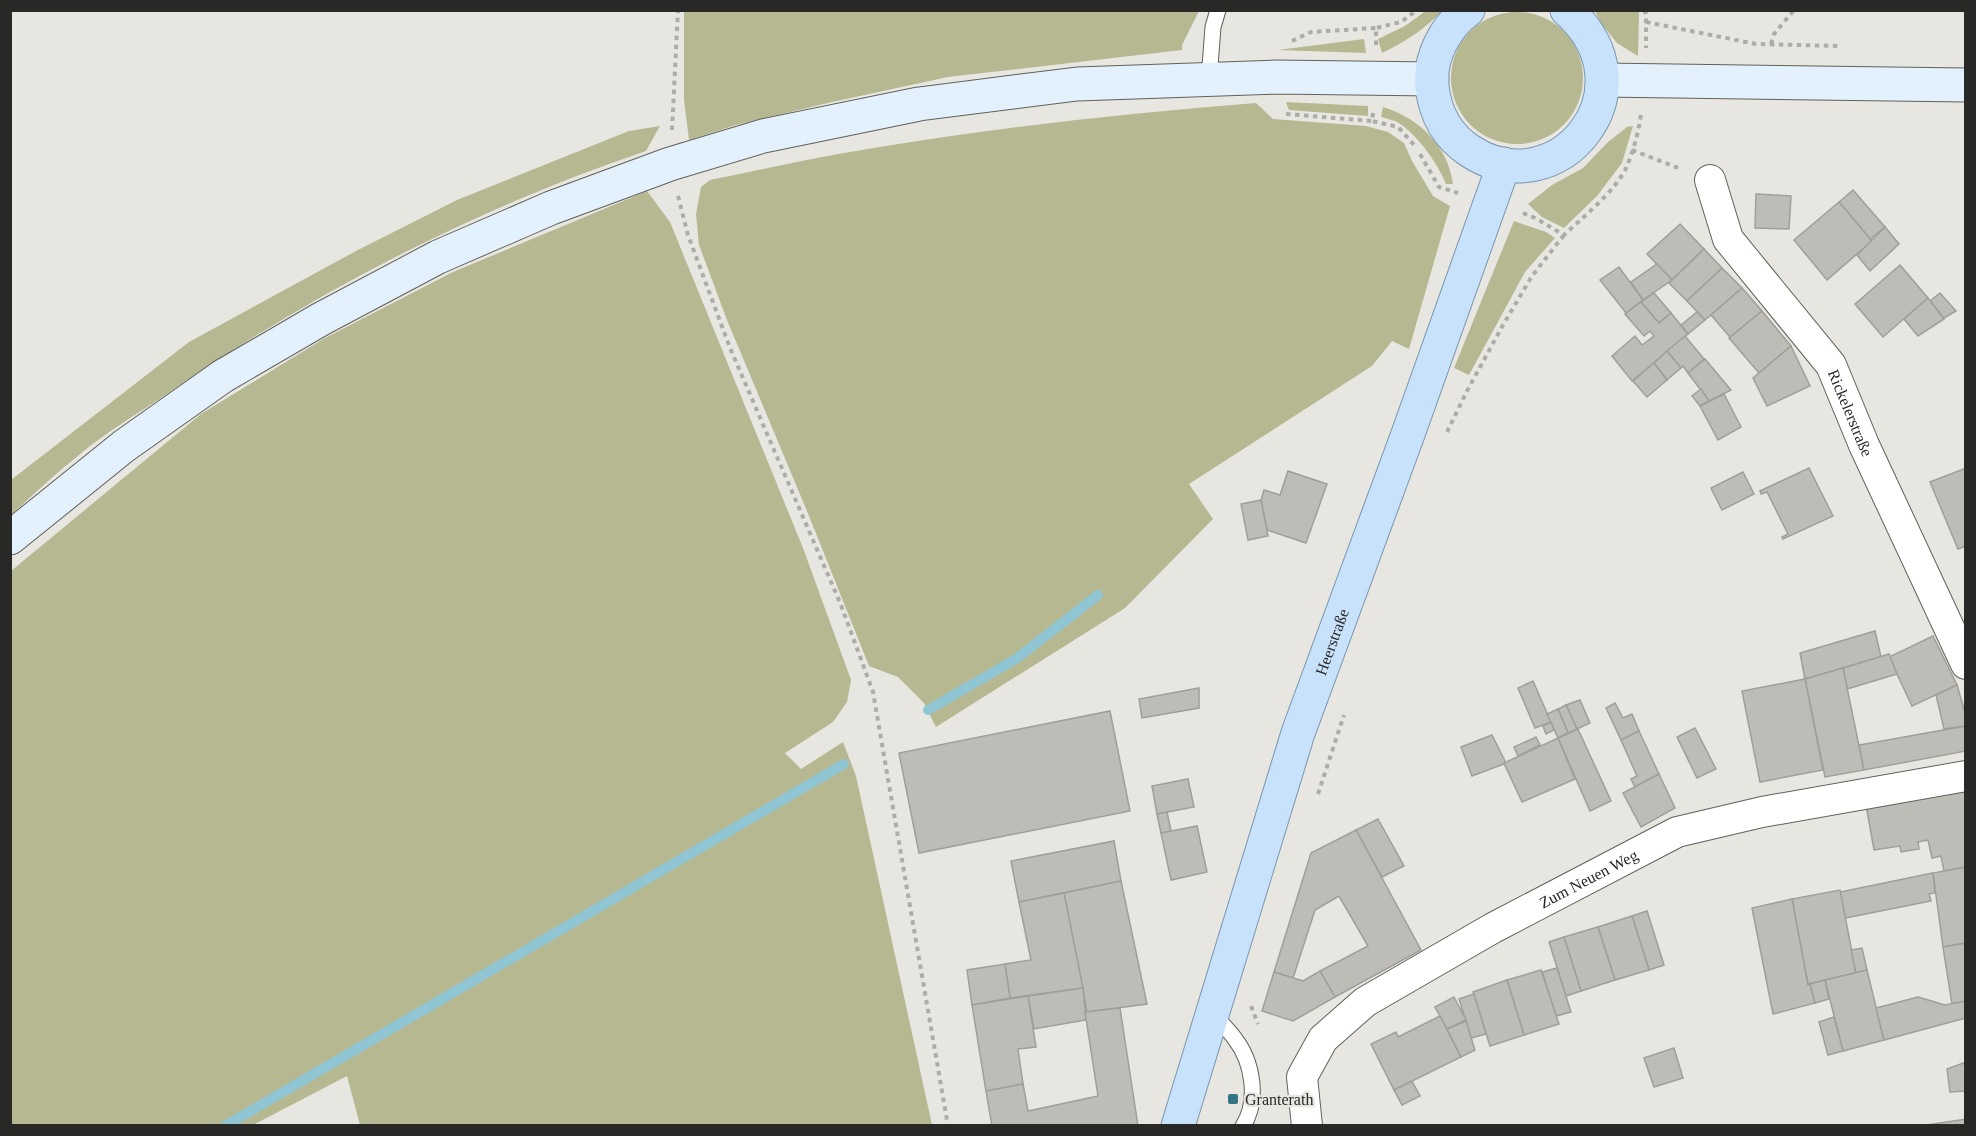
<svg xmlns="http://www.w3.org/2000/svg" width="1976" height="1136" viewBox="0 0 1976 1136" font-family="Georgia,serif">
	<style>
		.green { fill: #b5b890 }
		.lines { fill: none; stroke-linecap: round; stroke-linejoin: round }
		.stream { stroke: #90c5d4; stroke-width: 10 }
		.building { fill: #bebcb6; stroke: #a09e99; stroke-width: 1.5 }
		.lane-casing { stroke: #62605b; stroke-width: 17 }
		.street-casing { stroke: #62605b; stroke-width: 32 }
		.secondary-casing { stroke: #62605b; stroke-width: 35 }
		.primary-casing { stroke: #7895ae; stroke-width: 35 }
		.path { stroke: #aeaca8; stroke-width: 4; stroke-dasharray: 4.5 4.5; stroke-linecap: butt }
		.lane { stroke: #fff; stroke-width: 15 }
		.street { stroke: #fff; stroke-width: 30 }
		.secondary { stroke: #e3f1fd; stroke-width: 33 }
		.primary { stroke: #c8e2fb; stroke-width: 33 }
		.poi-dot { fill: #317585; stroke: #e8e6e0; stroke-width: 2 }
		.labels { text-anchor: middle; dominant-baseline: central; stroke-width: 4.5; stroke-linejoin: round; paint-order: stroke }
		.street-label { font-size: 16px; fill: #282826; stroke: #e8e6e0 }
		.poi-label { font-size: 16px; fill: #282826; stroke: #e8e6e0; text-anchor: start }
	</style>
	<rect width="100%" height="100%" fill="#e8e6e0"/>
	<g class="green">
		<path d="M1427,10L1442,11C1425,29 1405,42 1382,53L1378,39L1405,26Z"/>
		<path d="M684,11V10L1199,11L1182,45V50L948,77L832,102L736,125L689,140L684,100Z"/>
		<path d="M1595,11H1639L1638,56L1617,43L1601,23Z"/>
		<circle cx="1517" cy="78" r="66"/>
		<path d="M1364,39L1366,53L1278,50Z"/>
		<path d="M1286,102L1368,106V116L1289,110Z"/>
		<path d="M1256,103L1273,119L1366,126L1388,132L1404,143L1412,161L1433,196L1450,206L1409,349L1392,341L1372,366L1189,484L1213,519L1125,608L936,727L924,703L898,677L869,666L807,511L727,320L699,245L696,214L701,187L710,180C754,171 799,161 844,153C980,129 1118,114 1256,103Z"/>
		<path d="M1383,107C1419,118 1448,146 1453,184H1446C1437,162 1418,136 1399,123C1394,120 1387,119 1381,117Z"/>
		<path d="M660,126L646,151C477,208 316,291 168,393C139,413 106,432 79,455C55,474 33,495 11,515V480L189,342L356,251L457,200L629,131Z"/>
		<path d="M1633,126L1622,163L1597,196L1564,228L1542,217L1528,204L1552,185L1583,168L1608,142L1627,127Z"/>
		<path d="M647,191L670,222L803,548L851,680L847,702L833,722L785,753L801,769L843,742L856,776L932,1125H360L347,1076L253,1125H11V571L201,414L325,338L453,272Z"/>
		<path d="M1514,221L1546,232L1555,238L1525,272L1469,375L1454,368Z"/>
	</g>
	<g class="lines">
		<g class="stream">
			<path d="M928,710L1016,659L1098,595"/>
			<path d="M225,1126L844,764"/>
		</g>
	</g>
	<g class="building">
		<path d="M1853,190L1885,227L1870,239L1839,202Z"/>
		<path d="M1756,194L1791,196L1789,229L1755,228Z"/>
		<path d="M1839,202L1872,241L1827,280L1794,240Z"/>
		<path d="M1680,224L1704,249L1672,280L1647,254Z"/>
		<path d="M1885,227L1899,244L1870,271L1857,255Z"/>
		<path d="M1704,249L1722,268L1687,301L1669,283Z"/>
		<path d="M1657,264L1672,280L1643,300L1631,282Z"/>
		<path d="M1900,265L1928,298L1883,337L1855,304Z"/>
		<path d="M1619,267L1643,300L1626,313L1600,280Z"/>
		<path d="M1722,268L1742,288L1705,320L1687,301Z"/>
		<path d="M1742,288L1762,311L1730,337L1711,315Z"/>
		<path d="M1654,293L1671,313L1659,323L1641,302Z"/>
		<path d="M1940,293L1956,311L1944,318L1930,301Z"/>
		<path d="M1928,298L1944,319L1918,336L1904,319Z"/>
		<path d="M1641,302L1659,323L1671,313L1688,334L1632,381L1612,356L1635,336L1642,345L1654,336L1650,331L1644,336L1625,314Z"/>
		<path d="M1762,311L1791,346L1759,373L1729,338Z"/>
		<path d="M1697,312L1705,320L1688,334L1681,325Z"/>
		<path d="M1685,336L1704,359L1688,373L1683,366L1681,368L1667,351Z"/>
		<path d="M1791,346L1810,386L1767,406L1753,378Z"/>
		<path d="M1667,351L1681,368L1667,380L1654,363Z"/>
		<path d="M1705,359L1731,390L1709,401L1688,373Z"/>
		<path d="M1654,363L1667,380L1647,397L1633,381Z"/>
		<path d="M1701,389L1709,401L1700,406L1692,396Z"/>
		<path d="M1724,394L1741,427L1718,440L1700,406Z"/>
		<path d="M1809,468L1833,516L1783,539L1782,537L1788,534L1767,492L1761,494L1760,491Z"/>
		<path d="M1966,468V546L1958,549L1930,482Z"/>
		<path d="M1288,471L1327,484L1306,543L1267,530L1261,500L1264,490L1280,495Z"/>
		<path d="M1743,472L1754,494L1722,510L1711,488Z"/>
		<path d="M1261,500L1268,536L1248,540L1241,504Z"/>
		<path d="M1875,631L1881,657L1805,679L1800,653Z"/>
		<path d="M1933,636L1957,685L1912,706L1889,657Z"/>
		<path d="M1889,654L1897,674L1847,689L1843,668Z"/>
		<path d="M1843,668L1864,770L1825,777L1805,679Z"/>
		<path d="M1805,679L1823,770L1760,782L1742,691Z"/>
		<path d="M1533,681L1551,722L1535,728L1518,688Z"/>
		<path d="M1957,685L1966,716V726L1944,729L1936,695Z"/>
		<path d="M1199,688V708L1142,718L1139,699Z"/>
		<path d="M1580,700L1590,723L1577,729L1566,705Z"/>
		<path d="M1615,703L1623,718L1632,714L1639,731L1621,740L1606,708Z"/>
		<path d="M1566,705L1577,729L1568,733L1558,709Z"/>
		<path d="M1558,709L1568,733L1558,738L1547,714Z"/>
		<path d="M1110,711L1130,811L919,853L899,753Z"/>
		<path d="M1551,722L1554,730L1546,734L1543,726Z"/>
		<path d="M1966,726V751L1864,770L1859,745Z"/>
		<path d="M1695,728L1716,769L1697,778L1677,737Z"/>
		<path d="M1578,729L1611,801L1590,811L1558,738Z"/>
		<path d="M1639,731L1659,774L1635,787L1631,779L1637,776L1621,740Z"/>
		<path d="M1492,735L1505,761L1504,764L1472,776L1461,747Z"/>
		<path d="M1536,737L1540,745L1518,756L1514,747Z"/>
		<path d="M1558,738L1575,779L1522,802L1504,763Z"/>
		<path d="M1659,774L1675,808L1641,827L1623,793Z"/>
		<path d="M1188,779L1194,807L1157,814L1152,786Z"/>
		<path d="M1966,787V867L1944,871L1941,856L1932,858L1928,840L1918,842L1919,849L1901,852L1900,846L1874,850L1866,805Z"/>
		<path d="M1167,812L1171,831L1161,833L1157,814Z"/>
		<path d="M1378,819L1404,866L1382,877L1356,830Z"/>
		<path d="M1197,826L1207,872L1171,880L1161,833Z"/>
		<path d="M1356,830L1421,950L1335,997L1320,971L1368,946L1339,896L1315,910L1293,978L1274,972L1311,853Z"/>
		<path d="M1114,841L1121,881L1019,902L1011,861Z"/>
		<path d="M1966,867V943L1943,947L1933,873Z"/>
		<path d="M1933,873L1935,893L1929,894L1931,901L1845,918L1840,892Z"/>
		<path d="M1121,881L1147,1004L1087,1012L1064,893Z"/>
		<path d="M1840,890L1856,973L1808,984L1792,899Z"/>
		<path d="M1064,893L1083,988L1010,998L1005,964L1031,960L1019,902Z"/>
		<path d="M1792,899L1808,985L1810,984L1815,1003L1773,1014L1752,908Z"/>
		<path d="M1647,911L1664,965L1649,970L1632,916Z"/>
		<path d="M1632,916L1649,970L1615,980L1598,927Z"/>
		<path d="M1598,927L1615,980L1581,991L1564,937Z"/>
		<path d="M1564,937L1581,991L1566,996L1549,942Z"/>
		<path d="M1966,943V1001L1952,1004L1943,947Z"/>
		<path d="M1862,948L1867,970L1856,973L1851,950Z"/>
		<path d="M1005,964L1010,998L972,1005L967,970Z"/>
		<path d="M1557,968L1571,1012L1556,1016L1542,972Z"/>
		<path d="M1541,970L1559,1024L1524,1035L1507,980Z"/>
		<path d="M1867,970L1884,1040L1843,1051L1825,980Z"/>
		<path d="M1320,971L1335,997L1293,1021L1262,1011L1274,972L1303,981Z"/>
		<path d="M1507,980L1524,1035L1490,1046L1473,992Z"/>
		<path d="M1825,980L1829,999L1815,1003L1810,984Z"/>
		<path d="M1083,988L1086,1020L1034,1029L1028,996Z"/>
		<path d="M1474,994L1486,1034L1471,1038L1459,999Z"/>
		<path d="M1028,996L1036,1047L1018,1049L1023,1084L986,1091L972,1005Z"/>
		<path d="M1454,997L1466,1020L1447,1029L1435,1007Z"/>
		<path d="M1918,997L1945,1005L1966,1001V1018L1884,1040L1876,1008Z"/>
		<path d="M1120,1008L1138,1126H992L986,1091L1023,1084L1028,1111L1098,1096L1085,1012Z"/>
		<path d="M1440,1016L1461,1057L1394,1090L1371,1044L1396,1032L1398,1037Z"/>
		<path d="M1834,1017L1843,1051L1828,1055L1819,1022Z"/>
		<path d="M1466,1021L1475,1050L1461,1057L1447,1029Z"/>
		<path d="M1674,1048L1683,1078L1654,1087L1644,1058Z"/>
		<path d="M1966,1062V1091L1950,1092L1947,1069Z"/>
		<path d="M1412,1081L1420,1096L1402,1105L1394,1090Z"/>
		<path d="M1966,1119V1126H1927V1125Z"/>
	</g>
	<g class="lines">
		<defs>
			<g id="lane">
				<path d="M1209,79L1213,27L1218,10"/>
				<path d="M1213,1014C1220,1022 1229,1030 1235,1039C1253,1062 1259,1101 1243,1126"/>
			</g>
			<g id="street">
				<path id="s1" d="M1710,180L1728,239L1831,365L1864,445L1966,664"/>
				<path id="s2" d="M1307,1126L1302,1077L1323,1039L1365,1002L1493,928L1677,832L1762,812L1966,776"/>
			</g>
			<g id="secondary">
				<path d="M1603,80L1966,85"/>
				<path d="M10,538L124,446L223,376L321,319L438,257L551,208L670,164L763,136L919,104L1077,84L1276,77L1432,79"/>
			</g>
			<g id="primary">
				<path d="M1468,10C1445,27 1429,58 1432,86C1435,113 1447,136 1470,151C1558,208 1656,89 1567,10"/>
				<path id="s3" d="M1178,1126L1298,733L1408,434L1504,164"/>
			</g>
		</defs>
		<use href="#lane" class="lane-casing"/>
		<use href="#street" class="street-casing"/>
		<use href="#secondary" class="secondary-casing"/>
		<use href="#primary" class="primary-casing"/>
		<g class="path">
			<path d="M1644,10L1646,14V48"/>
			<path d="M1646,22L1756,44L1841,46"/>
			<path d="M1292,41L1311,32L1376,28"/>
			<path d="M1771,44L1774,34L1794,10"/>
			<path d="M1376,45V28L1401,22L1417,10"/>
			<path d="M1373,113L1372,121L1398,127L1414,145"/>
			<path d="M1286,114L1372,121"/>
			<path d="M672,130L678,10"/>
			<path d="M1632,150L1681,169"/>
			<path d="M1420,154L1439,187L1458,193"/>
			<path d="M678,196L688,235L730,348L841,605L873,692L948,1126"/>
			<path d="M1523,213L1535,218L1564,235C1584,216 1616,191 1627,166C1634,149 1639,131 1641,113"/>
			<path d="M1447,432L1467,391L1503,325L1532,276L1564,235"/>
			<path d="M1318,794L1344,715"/>
			<path d="M1251,1006L1258,1024"/>
		</g>
		<use href="#lane" class="lane"/>
		<use href="#street" class="street"/>
		<use href="#secondary" class="secondary"/>
		<use href="#primary" class="primary"/>
	</g>
	<rect class="poi-dot" x="1227" y="1093" width="12" height="12" rx="3"/>
	<g class="labels">
		<g class="street-label">
			<text stroke="none"><textPath href="#s1" startOffset="276">Rickelerstraße</textPath></text>
			<text stroke="none"><textPath href="#s3" startOffset="508">Heerstraße</textPath></text>
			<text stroke="none"><textPath href="#s2" startOffset="404">Zum Neuen Weg</textPath></text>
		</g>
		<g class="poi-label">
			<text x="1245" y="1099">Granterath</text>
		</g>
	</g>
	<rect width="1976" height="1136" fill="none" stroke="#282826" stroke-width="24"/>
</svg>
